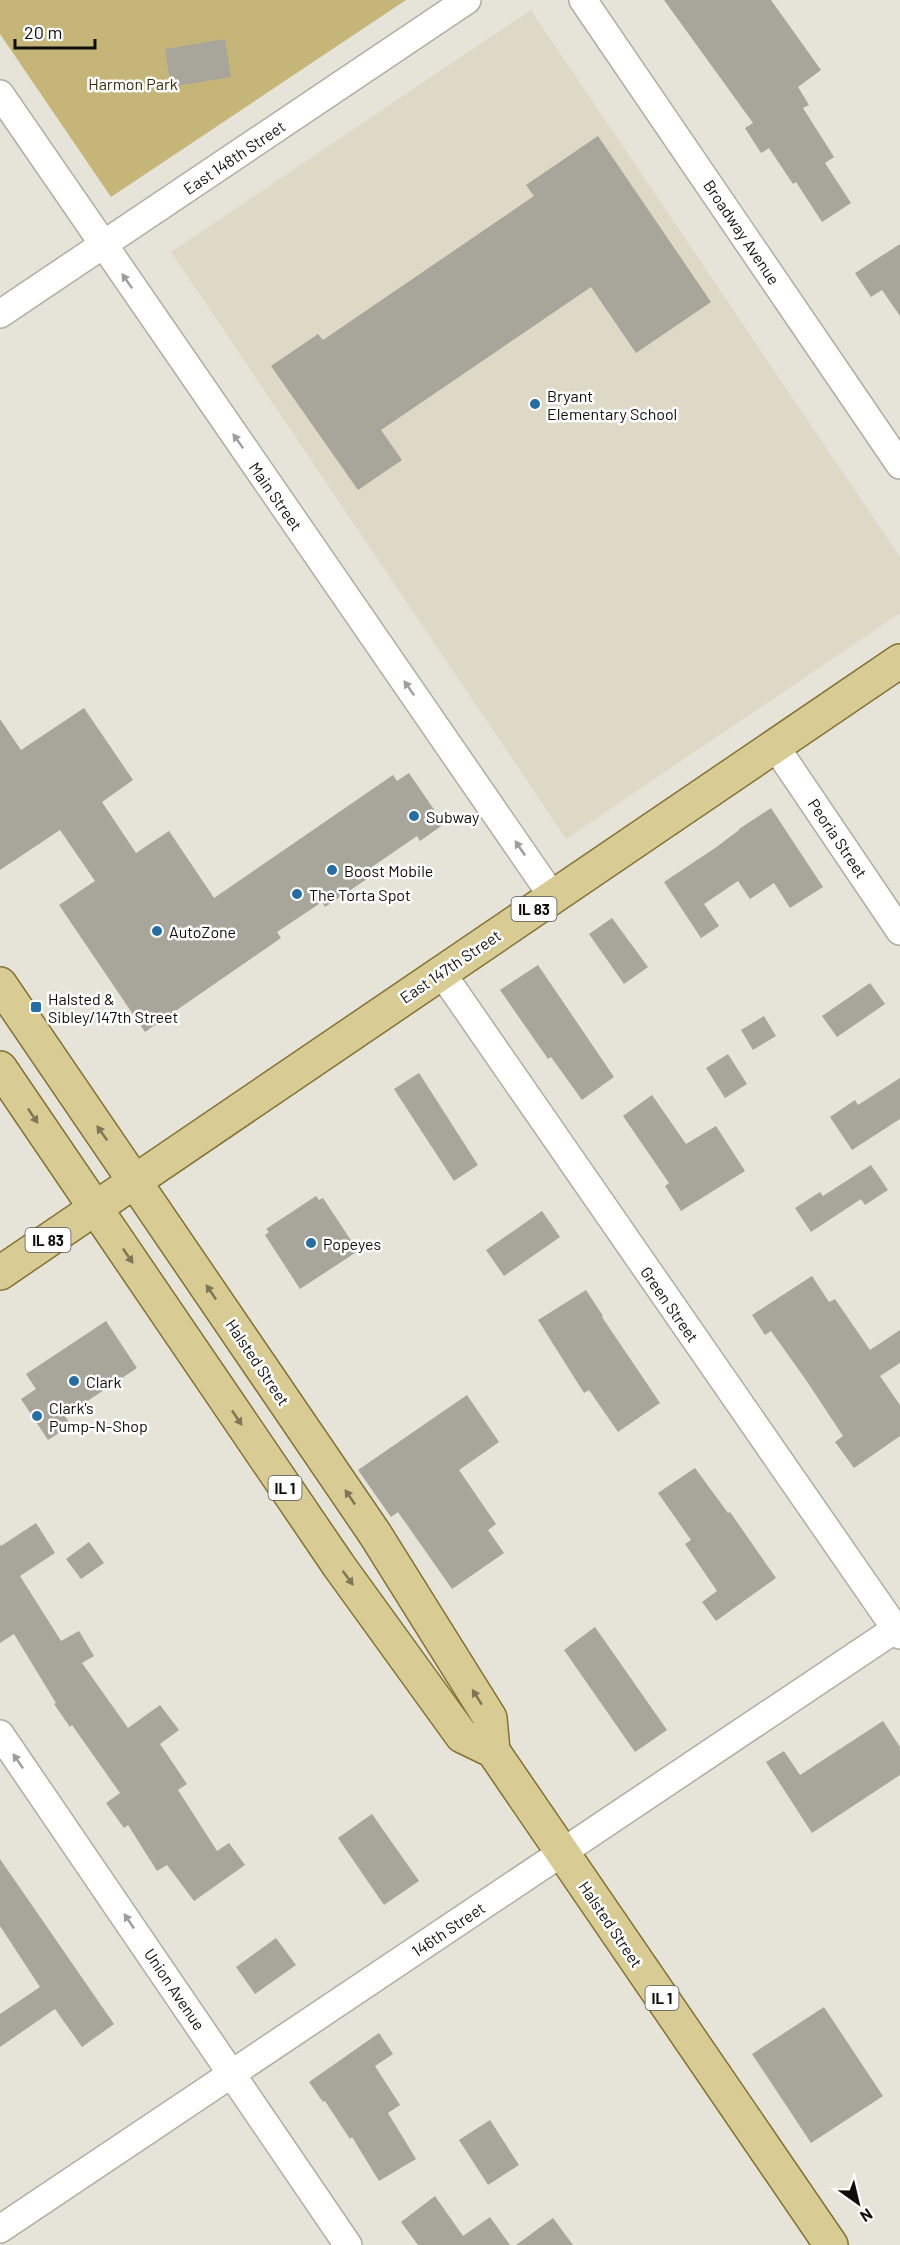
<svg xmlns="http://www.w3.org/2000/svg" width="900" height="2245" viewBox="0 0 900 2245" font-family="Barlow,sans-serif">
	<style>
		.built { fill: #ded9c6 }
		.green { fill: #c5b579 }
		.building { fill: #a8a59a }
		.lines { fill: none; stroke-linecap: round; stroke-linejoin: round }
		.minor-casing { stroke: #afada2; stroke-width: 30 }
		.primary-casing { stroke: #827235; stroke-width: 36 }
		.minor { stroke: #fff; stroke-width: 27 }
		.primary { stroke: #d9cb94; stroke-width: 33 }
		.oneway { fill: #9f9e9d }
		.oneway2 { fill: #7e7655 }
		.poi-dot { fill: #266da1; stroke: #fff; stroke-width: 2 }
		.labels { text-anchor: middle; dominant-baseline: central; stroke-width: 5; stroke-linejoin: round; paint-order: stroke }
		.shield { fill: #fff; stroke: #565653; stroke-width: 1.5 }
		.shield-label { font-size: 15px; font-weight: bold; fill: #0e0d09 }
		.park-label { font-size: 16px; fill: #38300d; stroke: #fff }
		.street-label { font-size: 16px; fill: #0e0d09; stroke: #fff }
		.poi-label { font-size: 16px; fill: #0e0d09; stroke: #fff; text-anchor: start }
	</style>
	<rect width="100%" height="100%" fill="#e6e4d8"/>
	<path class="built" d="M531,10L900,557V613L566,839L171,252Z"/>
	<path class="green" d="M0,0H406L111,197L0,34Z"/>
	<g class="building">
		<path d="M664,0H771L821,70L798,87L809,105L803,108L834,157L825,163L851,203L822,222L796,182L793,184L769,148L761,153L745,128L753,123Z"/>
		<path d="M225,39L231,77L171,87L165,49Z"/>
		<path d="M598,136L711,302L636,353L591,287L381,430L402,460L358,490L271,366L318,334L323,340L534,196L526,185Z"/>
		<path d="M900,244V316L882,290L871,297L855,273Z"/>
		<path d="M84,708L133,780L102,802L136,853L169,831L214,898L393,775L397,781L409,773L444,824L420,841L417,836L369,869L373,875L325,907L322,902L277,932L281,938L145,1032L59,905L95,881L60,830L0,870V719L21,750Z"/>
		<path d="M771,808L823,887L790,908L774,883L750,899L738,881L704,904L719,926L701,938L664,882L715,848L739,830V829Z"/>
		<path d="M612,918L648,967L624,984L589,934Z"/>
		<path d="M538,965L614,1077L582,1100L551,1057L548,1059L500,990Z"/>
		<path d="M870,983L885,1004L837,1037L822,1016Z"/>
		<path d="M764,1016L776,1036L753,1050L741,1030Z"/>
		<path d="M728,1054L747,1084L725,1098L706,1068Z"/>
		<path d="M419,1073L478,1165L454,1181L394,1089Z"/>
		<path d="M900,1078V1119L852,1150L830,1117L855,1100L858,1105Z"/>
		<path d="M652,1095L686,1144L716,1126L745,1171L681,1211L665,1186L669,1183L623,1116Z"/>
		<path d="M871,1165L888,1190L865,1205L861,1199L811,1232L795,1208L820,1192L823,1196Z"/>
		<path d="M316,1196L319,1200L323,1198L358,1251L300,1289L265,1235L269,1232L266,1229Z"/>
		<path d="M542,1211L560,1237L504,1276L486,1250Z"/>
		<path d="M812,1276L829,1302L835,1299L870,1350L900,1330V1363L880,1376L900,1405V1436L854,1468L835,1442L843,1436L806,1380L771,1331L765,1335L752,1315Z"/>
		<path d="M586,1290L603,1316L602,1317L660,1403L618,1432L589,1390L584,1393L538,1320Z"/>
		<path d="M106,1321L137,1368L65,1416L71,1425L48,1440L21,1399L36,1389L26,1374Z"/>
		<path d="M467,1395L499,1442L459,1470L496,1524L488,1530L504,1553L452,1589L398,1512L391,1517L358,1470Z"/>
		<path d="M695,1468L728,1513L730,1512L776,1578L716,1621L702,1602L717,1591L685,1544L691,1540L658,1493Z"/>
		<path d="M36,1523L55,1553L20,1576L61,1641L79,1631L94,1656L82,1663L128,1728L160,1705L179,1730L160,1744L187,1784L178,1790L217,1851L229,1843L245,1865L194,1901L167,1865L157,1871L128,1825L124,1828L106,1803L120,1793L72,1725L70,1727L54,1704L56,1703L14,1634L0,1643V1544L1,1546Z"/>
		<path d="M89,1542L104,1563L81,1579L66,1559Z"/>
		<path d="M595,1627L667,1730L635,1752L564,1650Z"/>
		<path d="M883,1721L900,1747V1775L812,1833L766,1762L784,1751L800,1775Z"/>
		<path d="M372,1814L419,1881L384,1905L338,1838Z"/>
		<path d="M0,1859L114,2024L82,2047L55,2009L0,2047V2014L40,1987L0,1926Z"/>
		<path d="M276,1938L296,1965L255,1994L236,1967Z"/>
		<path d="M824,2007L883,2096L811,2143L752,2054Z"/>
		<path d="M379,2033L393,2054L375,2066L400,2105L388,2113L416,2159L379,2181L352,2137L350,2139L325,2101L323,2102L309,2082Z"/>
		<path d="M490,2120L519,2165L488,2185L459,2140Z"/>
		<path d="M435,2196L463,2236L490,2217L510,2245H418L401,2222Z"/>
		<path d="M553,2218L573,2245H516Z"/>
	</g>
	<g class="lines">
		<defs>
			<g id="minor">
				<path d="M583,0L900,465"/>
				<path d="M0,94L553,897"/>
				<path d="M0,314L467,0"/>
				<path d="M775,746L900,931"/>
				<path d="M441,972L900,1635"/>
				<path d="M0,1734L348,2245"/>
				<path d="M0,2229L900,1626"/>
			</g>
			<g id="primary">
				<path d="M0,984L375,1534L490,1718L493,1751"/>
				<path d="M0,1068L339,1566L462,1736L493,1751L831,2245"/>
				<path d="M0,1273L900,661"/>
			</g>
		</defs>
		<use href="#minor" class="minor-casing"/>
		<use href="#primary" class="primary-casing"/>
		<use href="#minor" class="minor"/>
		<use href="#primary" class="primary"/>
	</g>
	<defs><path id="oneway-solid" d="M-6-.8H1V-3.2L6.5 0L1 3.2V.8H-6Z" transform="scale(1.5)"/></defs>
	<g class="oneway">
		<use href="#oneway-solid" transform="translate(127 281) rotate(-125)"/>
		<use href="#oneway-solid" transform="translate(238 441) rotate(-125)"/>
		<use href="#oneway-solid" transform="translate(409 688) rotate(-125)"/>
		<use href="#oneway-solid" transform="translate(520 848) rotate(-124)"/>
		<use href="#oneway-solid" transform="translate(18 1761) rotate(-124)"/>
		<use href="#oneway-solid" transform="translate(129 1921) rotate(-124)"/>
	</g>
	<g class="oneway2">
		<use href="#oneway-solid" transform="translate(33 1116) rotate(56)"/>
		<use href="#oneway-solid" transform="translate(102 1133) rotate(-125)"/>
		<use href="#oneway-solid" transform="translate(128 1256) rotate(56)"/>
		<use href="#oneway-solid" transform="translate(211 1292) rotate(-124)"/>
		<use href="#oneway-solid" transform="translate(237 1418) rotate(56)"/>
		<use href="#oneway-solid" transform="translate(350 1497) rotate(-124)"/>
		<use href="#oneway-solid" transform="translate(348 1578) rotate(54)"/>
		<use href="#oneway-solid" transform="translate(477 1697) rotate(-122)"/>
	</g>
	<g class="poi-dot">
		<circle cx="535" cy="404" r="6"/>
		<circle cx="414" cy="816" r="6"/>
		<circle cx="332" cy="870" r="6"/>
		<circle cx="297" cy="894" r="6"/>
		<circle cx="157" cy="931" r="6"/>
		<rect x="30" y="1001" width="12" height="12" rx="3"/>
		<circle cx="311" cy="1243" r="6"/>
		<circle cx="74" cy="1381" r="6"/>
		<circle cx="37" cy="1416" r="6"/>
	</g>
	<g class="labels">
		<g class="shield">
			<rect x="511.5" y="897" width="45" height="24" rx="4.5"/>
			<rect x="25.5" y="1228" width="45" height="24" rx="4.5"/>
			<rect x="268.5" y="1476" width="33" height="24" rx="4.5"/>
			<rect x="645.5" y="1986" width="33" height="24" rx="4.5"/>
		</g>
		<g class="shield-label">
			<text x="534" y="909">IL 83</text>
			<text x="48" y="1240">IL 83</text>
			<text x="285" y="1488">IL 1</text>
			<text x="662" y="1998">IL 1</text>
		</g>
		<g class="park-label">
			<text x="133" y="83">Harmon Park</text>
		</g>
		<g class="street-label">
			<text transform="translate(234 157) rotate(-34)">East 148th Street</text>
			<text transform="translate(742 232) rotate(56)">Broadway Avenue</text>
			<text transform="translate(276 496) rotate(55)">Main Street</text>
			<text transform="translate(838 838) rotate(56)">Peoria Street</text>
			<text transform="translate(450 966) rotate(-34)">East 147th Street</text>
			<text transform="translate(670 1304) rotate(55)">Green Street</text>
			<text transform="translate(258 1362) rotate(56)">Halsted Street</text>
			<text transform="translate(611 1924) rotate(56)">Halsted Street</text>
			<text transform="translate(448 1929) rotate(-34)">146th Street</text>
			<text transform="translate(175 1989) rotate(56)">Union Avenue</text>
		</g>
		<g class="poi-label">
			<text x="547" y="395">Bryant<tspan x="547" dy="18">Elementary School</tspan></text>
			<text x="426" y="816">Subway</text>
			<text x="344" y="870">Boost Mobile</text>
			<text x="309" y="894">The Torta Spot</text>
			<text x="169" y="931">AutoZone</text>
			<text x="48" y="998">Halsted &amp;<tspan x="48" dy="18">Sibley/147th Street</tspan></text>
			<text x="323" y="1243">Popeyes</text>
			<text x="86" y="1381">Clark</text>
			<text x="49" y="1407">Clark's<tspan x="49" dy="18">Pump-N-Shop</tspan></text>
		</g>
	</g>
	<g transform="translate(858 2203) rotate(146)" stroke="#ffffff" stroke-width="4.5" paint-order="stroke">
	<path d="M0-4.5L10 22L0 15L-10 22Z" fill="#0e0d09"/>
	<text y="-9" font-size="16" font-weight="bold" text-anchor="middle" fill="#0e0d09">N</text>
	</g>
	<path d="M15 39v9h80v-9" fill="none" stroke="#0e0d09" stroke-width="3"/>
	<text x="24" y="39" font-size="18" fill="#0e0d09" stroke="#ffffff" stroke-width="4.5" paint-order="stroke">20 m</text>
</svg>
